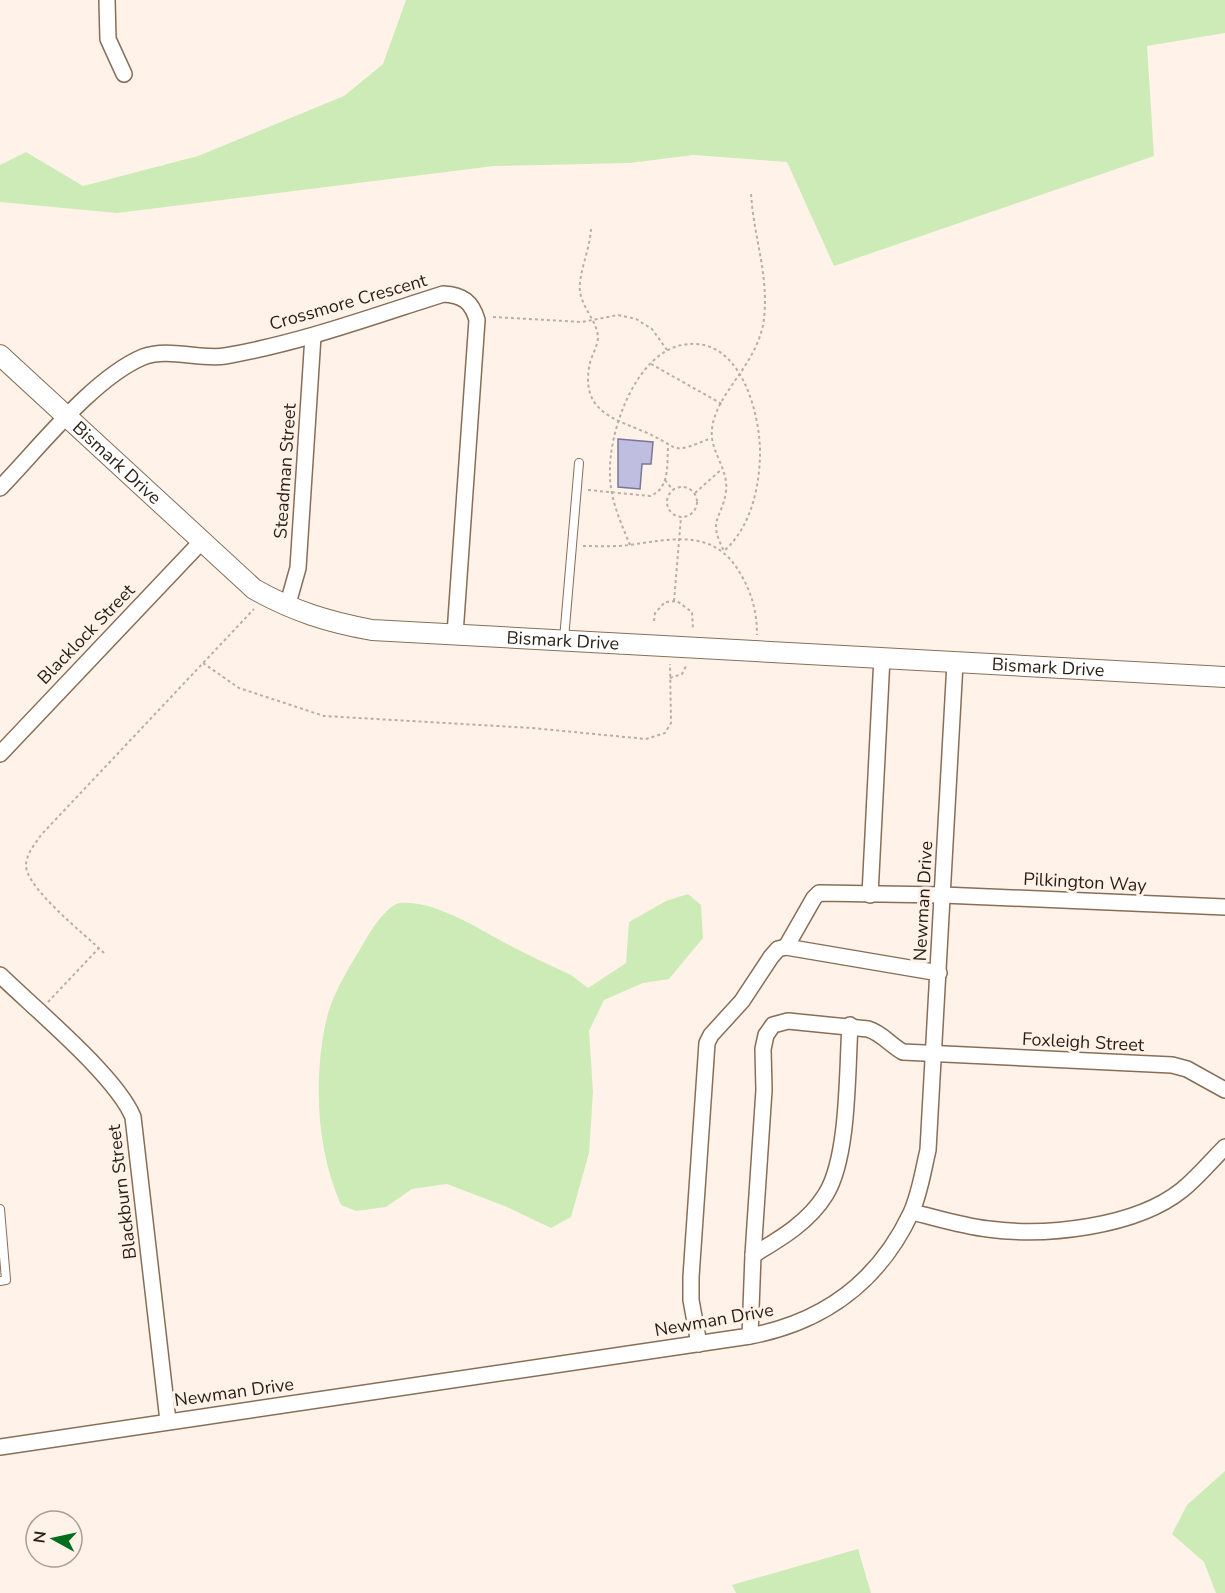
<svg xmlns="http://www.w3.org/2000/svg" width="1225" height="1593" viewBox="0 0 1225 1593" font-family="'Nunito Sans',sans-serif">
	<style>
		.green { fill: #cdebb6 }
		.building { fill: #bfbee0; stroke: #787796; stroke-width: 1.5 }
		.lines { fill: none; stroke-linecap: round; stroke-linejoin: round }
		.service-casing { stroke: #886e57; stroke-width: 10 }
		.minor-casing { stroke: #886e57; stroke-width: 18 }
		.tertiary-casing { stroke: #886e57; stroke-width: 22 }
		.path { stroke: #baaea4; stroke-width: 2; stroke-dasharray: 3 3; stroke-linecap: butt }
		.service { stroke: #fff; stroke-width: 8 }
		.minor { stroke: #fff; stroke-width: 15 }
		.tertiary { stroke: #fff; stroke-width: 20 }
		.labels { text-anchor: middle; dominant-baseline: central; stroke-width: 6; stroke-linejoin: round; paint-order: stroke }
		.street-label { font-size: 18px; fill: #291f15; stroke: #fff3e9 }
	</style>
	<rect width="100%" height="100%" fill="#fff3e9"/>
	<g class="green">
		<path d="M406,0H1225V33L1147,46L1154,156L834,266L787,162L693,155L630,163L494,166L117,213L0,202V165L26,152L83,186L198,156L344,96L383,64Z"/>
		<path d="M688,894L701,905L703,938L669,979L643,983L604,1000L589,1031L593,1092L589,1153L571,1217L551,1228L507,1207L447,1184L412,1189L386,1207L356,1211L341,1205C316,1148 313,1077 327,1017C334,990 352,963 366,939C372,929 387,905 400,903C437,900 481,931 513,947C532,957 552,966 571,975L588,988L626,963L629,922L666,901Z"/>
		<path d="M1225,1471V1593H1216L1204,1562L1172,1534L1187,1505Z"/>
		<path d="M858,1549L871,1593H736L732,1585Z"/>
	</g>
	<path class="building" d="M618,439L653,442L651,464H642L640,489L618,487Z"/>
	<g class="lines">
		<defs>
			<g id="service">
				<path d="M564,639L579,463"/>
				<path d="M0,1209L6,1280L0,1281"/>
			</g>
			<g id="minor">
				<path d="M107,0L108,39L124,74"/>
				<path d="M0,488C38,449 93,378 143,357C168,347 199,360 225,356C300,343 371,317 443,294C463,295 472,302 477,320L455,634"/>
				<path d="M287,607L298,568L313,336"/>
				<path d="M0,754L201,542"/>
				<path d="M870,895L882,657"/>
				<path d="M786,947L814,898L819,893L943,895L1225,907"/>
				<path d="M0,975C35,1009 116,1076 133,1117L168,1421"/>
				<path d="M912,1212C937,1218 962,1226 988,1229C1046,1237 1136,1227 1182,1190C1198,1177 1211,1161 1225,1147"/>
				<path d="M753,1255C780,1239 809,1222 826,1194C849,1157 847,1070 850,1025"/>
				<path d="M750,1336L753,1255L764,1090L763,1049L766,1035L773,1025L788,1021L868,1029C882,1033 890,1045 903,1052L1172,1065L1187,1069L1225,1090"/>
				<path d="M699,1344L691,1300V1277L707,1043L711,1035L742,1001L771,957L778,949L786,947L939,973"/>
				<path d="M0,1447L750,1336C824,1322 879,1281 911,1213C920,1193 923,1171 928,1150L955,663"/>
			</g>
			<g id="tertiary">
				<path id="s1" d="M0,355L254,589C293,611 328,622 372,630L1225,677"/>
			</g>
		</defs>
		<use href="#service" class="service-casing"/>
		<use href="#minor" class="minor-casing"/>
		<use href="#tertiary" class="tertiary-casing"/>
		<g class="path">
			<path d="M591,229C590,249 578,275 580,291C582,308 597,321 598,337C598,347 590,357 589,368C582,411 614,419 645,432C682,448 668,456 711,438"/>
			<path d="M493,317L582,322L618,315L636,319L652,329L667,350"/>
			<path d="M651,364L722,404"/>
			<path d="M665,480L673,490"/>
			<circle cx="682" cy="502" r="15"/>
			<path d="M588,490L650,496C670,489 667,464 668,446"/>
			<path d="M695,493L722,469"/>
			<path d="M630,545C621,523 610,499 610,475C608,433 635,354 682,345C740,333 761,414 760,456C759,490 750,528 724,551C707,518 722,520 726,491C729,469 709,450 712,429C716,392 758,365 764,319C769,273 753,236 751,192"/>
			<path d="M583,546C598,546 613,547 629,545C673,539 714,528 740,573C752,593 757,612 757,635"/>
			<path d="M674,601L681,517"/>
			<path d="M654,621L655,613L665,602L677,601L692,612L693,630"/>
			<path d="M203,663L239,688L324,716L532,728L646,739L665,733L671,723L670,664"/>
			<path d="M670,678L682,674L687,664"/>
			<path d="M104,953C87,936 24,887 26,864C27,853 35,844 41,835L254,609"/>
			<path d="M48,1002L99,948"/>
		</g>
		<use href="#service" class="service"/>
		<use href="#minor" class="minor"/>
		<use href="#tertiary" class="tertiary"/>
	</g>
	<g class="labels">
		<g class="street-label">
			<text transform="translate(348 302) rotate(-16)">Crossmore Crescent</text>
			<text stroke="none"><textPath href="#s1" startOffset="159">Bismark Drive</textPath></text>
			<text transform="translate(285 471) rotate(-86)">Steadman Street</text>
			<text transform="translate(86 634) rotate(-46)">Blacklock Street</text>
			<text stroke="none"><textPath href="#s1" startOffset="662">Bismark Drive</textPath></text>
			<text stroke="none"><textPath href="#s1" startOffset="1148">Bismark Drive</textPath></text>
			<text transform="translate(1085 882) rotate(3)">Pilkington Way</text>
			<text transform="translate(923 901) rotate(-87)">Newman Drive</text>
			<text transform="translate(1083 1042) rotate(3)">Foxleigh Street</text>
			<text transform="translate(122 1192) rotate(-97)">Blackburn Street</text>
			<text transform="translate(714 1320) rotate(-10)">Newman Drive</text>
			<text transform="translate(234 1392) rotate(-8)">Newman Drive</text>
		</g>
	</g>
	<g transform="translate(54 1539) rotate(278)"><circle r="28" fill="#fff3e9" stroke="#a99e94" stroke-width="1.5"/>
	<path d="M0-4.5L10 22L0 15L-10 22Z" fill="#006e1e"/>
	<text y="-9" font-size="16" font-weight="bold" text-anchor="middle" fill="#291f15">N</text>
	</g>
</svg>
